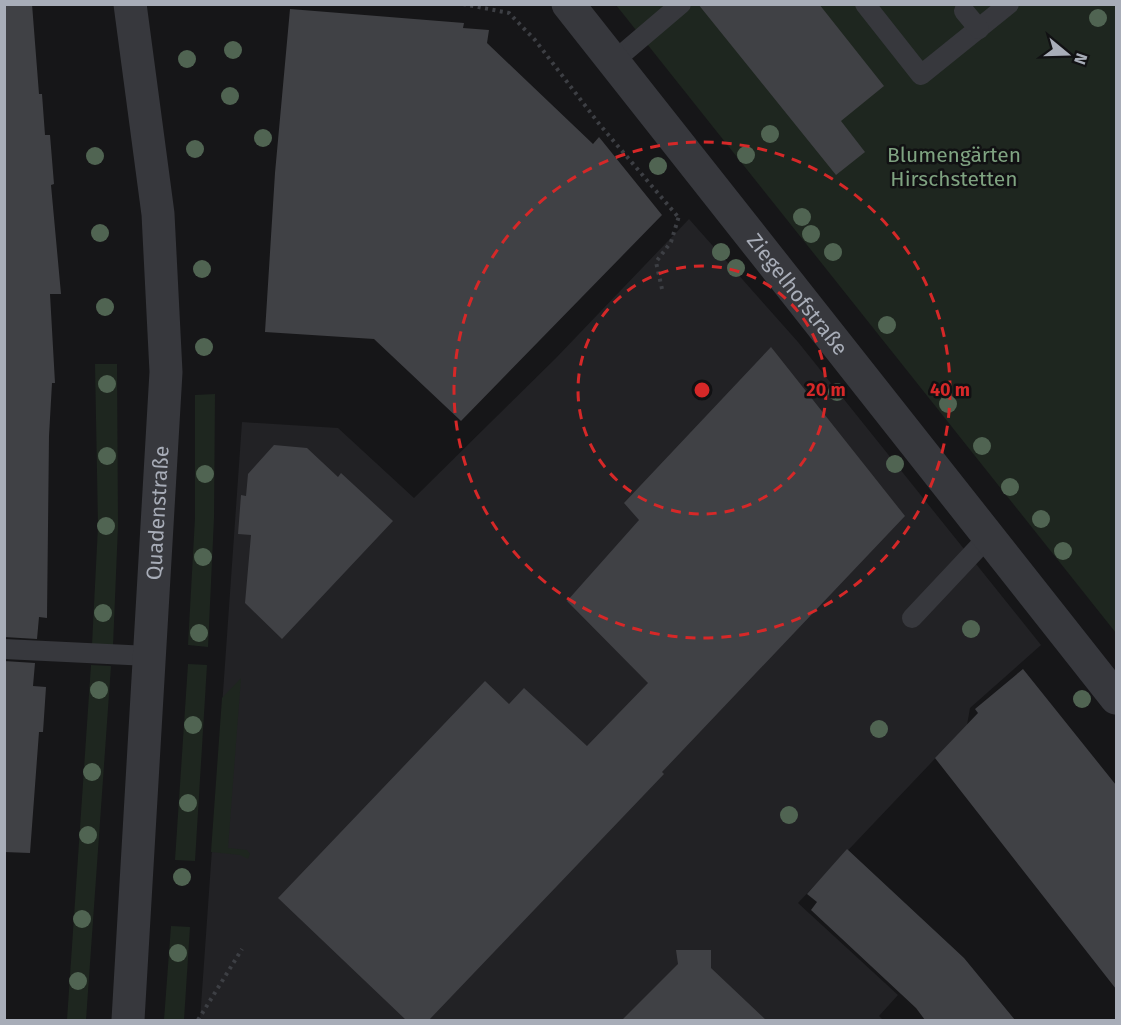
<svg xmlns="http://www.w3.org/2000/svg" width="1121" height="1025" viewBox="0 0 1121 1025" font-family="'Fira Sans',sans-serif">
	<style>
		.built { fill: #222225 }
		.green { fill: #1e261f }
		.building { fill: #404145 }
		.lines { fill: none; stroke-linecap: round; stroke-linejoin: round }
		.path { stroke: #3d3f44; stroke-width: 4; stroke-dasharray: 3 4.5; stroke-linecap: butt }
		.service { stroke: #37383d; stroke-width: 20 }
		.minor { stroke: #37383d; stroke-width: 33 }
		.tertiary { stroke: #37383d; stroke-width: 33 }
		.tree { fill: #506452 }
		.ring { fill: none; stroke: #d62828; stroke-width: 3; stroke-dasharray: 10 8 }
		.labels { text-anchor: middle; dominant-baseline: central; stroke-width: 5; stroke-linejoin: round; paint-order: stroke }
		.park-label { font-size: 21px; fill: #7fa381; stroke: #111113 }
		.street-label { font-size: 21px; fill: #a8adb8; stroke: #111113 }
		.centre { fill: #d62828; stroke: #111113; stroke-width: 3 }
		.ring-label { font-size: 18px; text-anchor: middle; font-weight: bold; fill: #d62828; stroke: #111113; stroke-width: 5; stroke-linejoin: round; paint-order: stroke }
	</style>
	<rect width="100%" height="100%" fill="#161618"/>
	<path class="built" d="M689,219L798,342L1041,645L970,708L967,725L798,903L898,995L879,1016L883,1020H200L242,422L338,428L414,498L556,358Z"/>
	<g class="green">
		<path d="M616,5H1116V633Z"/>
		<path d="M95,364H117L118,526L113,646L92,645L98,526Z"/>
		<path d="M215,394L214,518L208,647L188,645L195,518V395Z"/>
		<path d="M188,664L207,665L195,861L175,860Z"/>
		<path d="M91,665L111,666L86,1020H67Z"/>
		<path d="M241,678L228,848L247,850L250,854L248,859L240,855L211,852L222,698Z"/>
		<path d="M171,926L190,927L184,1020H164Z"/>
	</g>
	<g class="building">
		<path d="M4,4H32L39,94H42L45,135H50L54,184L51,185L61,294H50L55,383H52L49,436L47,618L39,617L37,639L4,637Z"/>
		<path d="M698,4H819L884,86L841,121L865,152L836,175Z"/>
		<path d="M290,9L464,23L463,28L489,30L487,43L593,144L599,137L662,215L461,421L374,339L265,332L275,173Z"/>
		<path d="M771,347L905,516L662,772L664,774L429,1020H406L278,898L485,681L509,704L524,688L587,746L648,683L567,601L639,520L624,503Z"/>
		<path d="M274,445L307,448L338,477L341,473L393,521L282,639L245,603L251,535L238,534L241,495L246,496L248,474Z"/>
		<path d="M4,661L35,663L33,686L46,687L43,732H39L30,853L4,852Z"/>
		<path d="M1023,669L1116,785V989L935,758L978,713L975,709Z"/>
		<path d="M847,849L964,958L1015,1020H925L916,1008L811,910L817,902L807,894Z"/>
		<path d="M676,950H711V968L766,1020H622L678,964Z"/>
	</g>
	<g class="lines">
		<g class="path">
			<path d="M463,4L509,13L535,40L600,125L679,218"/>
			<path d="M662,289L656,262L671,242L679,216"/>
			<path d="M198,1020L242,949"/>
		</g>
		<g class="service">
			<path d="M865,4L921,75L1009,4"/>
			<path d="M964,11L979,29"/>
			<path d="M614,61L681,4"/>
			<path d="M912,618L989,536"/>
			<path d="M4,649L149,656"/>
		</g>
		<path class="minor" id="s1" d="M568,4L1116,698"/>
		<path class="tertiary" id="s2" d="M128,1020L166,372L158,214L130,4"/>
	</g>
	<g class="tree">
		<circle cx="1098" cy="18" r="9"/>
		<circle cx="233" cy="50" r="9"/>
		<circle cx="187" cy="59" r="9"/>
		<circle cx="230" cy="96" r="9"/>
		<circle cx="770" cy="134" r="9"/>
		<circle cx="263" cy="138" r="9"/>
		<circle cx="195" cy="149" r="9"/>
		<circle cx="746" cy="155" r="9"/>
		<circle cx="95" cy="156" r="9"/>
		<circle cx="658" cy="166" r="9"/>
		<circle cx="802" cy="217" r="9"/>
		<circle cx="100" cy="233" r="9"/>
		<circle cx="811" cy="234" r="9"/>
		<circle cx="721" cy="252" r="9"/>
		<circle cx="833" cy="252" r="9"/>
		<circle cx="736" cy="268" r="9"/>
		<circle cx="202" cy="269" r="9"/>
		<circle cx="105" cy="307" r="9"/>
		<circle cx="887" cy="325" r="9"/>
		<circle cx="204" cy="347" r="9"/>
		<circle cx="107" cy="384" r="9"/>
		<circle cx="837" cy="392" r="9"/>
		<circle cx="948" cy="404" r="9"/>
		<circle cx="982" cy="446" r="9"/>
		<circle cx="107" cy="456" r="9"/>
		<circle cx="895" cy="464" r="9"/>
		<circle cx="205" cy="474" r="9"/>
		<circle cx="1010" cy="487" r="9"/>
		<circle cx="1041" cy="519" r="9"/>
		<circle cx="106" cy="526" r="9"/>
		<circle cx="1063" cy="551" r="9"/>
		<circle cx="203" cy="557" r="9"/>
		<circle cx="103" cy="613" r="9"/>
		<circle cx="971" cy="629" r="9"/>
		<circle cx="199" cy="633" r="9"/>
		<circle cx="99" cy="690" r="9"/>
		<circle cx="1082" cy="699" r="9"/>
		<circle cx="193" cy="725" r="9"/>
		<circle cx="879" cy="729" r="9"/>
		<circle cx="92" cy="772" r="9"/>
		<circle cx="188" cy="803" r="9"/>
		<circle cx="789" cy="815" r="9"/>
		<circle cx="88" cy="835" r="9"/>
		<circle cx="182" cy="877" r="9"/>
		<circle cx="82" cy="919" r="9"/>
		<circle cx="178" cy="953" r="9"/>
		<circle cx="78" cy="981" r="9"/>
	</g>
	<g class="ring">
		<circle cx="702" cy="390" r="124"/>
		<circle cx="702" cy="390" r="248"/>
	</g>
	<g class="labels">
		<g class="park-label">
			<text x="954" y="155">Blumengärten<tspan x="954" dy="24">Hirschstetten</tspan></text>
		</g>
		<g class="street-label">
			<text stroke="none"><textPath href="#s1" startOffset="370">Ziegelhofstraße</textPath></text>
			<text stroke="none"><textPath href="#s2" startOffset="508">Quadenstraße</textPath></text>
		</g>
	</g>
	<circle cx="702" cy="390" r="9" class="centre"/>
	<g class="ring-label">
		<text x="826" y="396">20 m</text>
		<text x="950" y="396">40 m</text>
	</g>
	<rect width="1121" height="1025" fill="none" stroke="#a8adb8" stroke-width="12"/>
	<g transform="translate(1067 54) rotate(109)" stroke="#111113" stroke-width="4.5" paint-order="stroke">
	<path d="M0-4.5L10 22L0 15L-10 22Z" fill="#a8adb8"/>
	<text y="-9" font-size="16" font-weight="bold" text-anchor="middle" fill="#a8adb8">N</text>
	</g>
</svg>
